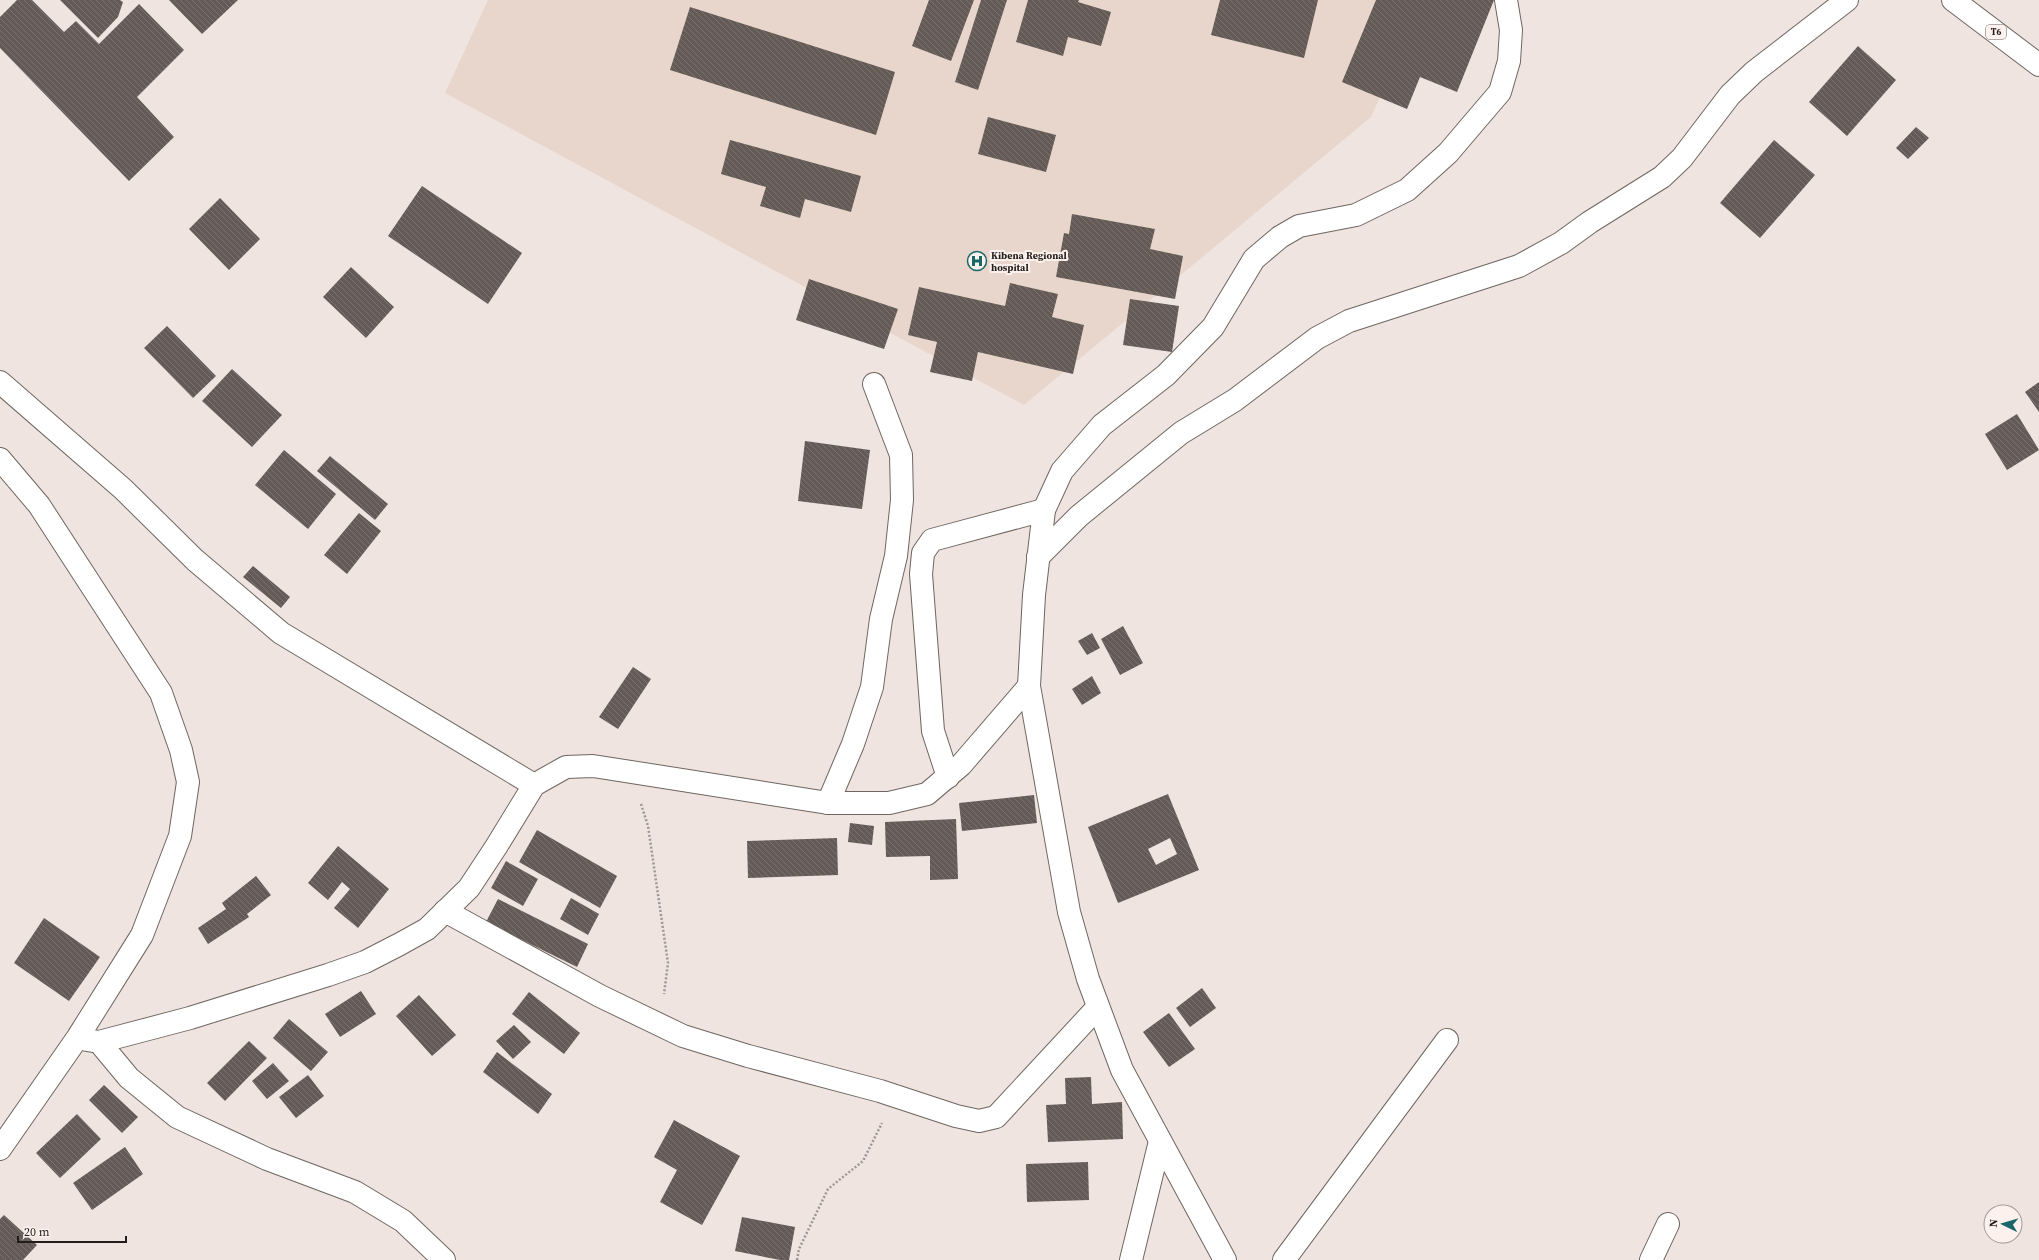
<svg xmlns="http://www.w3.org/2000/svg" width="2039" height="1260" viewBox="0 0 2039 1260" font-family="'Source Serif 4',serif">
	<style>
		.built { fill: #e8d6cd }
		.building { fill: url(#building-back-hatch); fill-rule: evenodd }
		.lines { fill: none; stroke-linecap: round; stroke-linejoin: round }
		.street-casing { stroke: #6f6661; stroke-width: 24 }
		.highway-casing { stroke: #6f6661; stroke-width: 24 }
		.path { stroke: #9e9692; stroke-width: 2.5; stroke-dasharray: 2 2; stroke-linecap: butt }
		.street { stroke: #fff; stroke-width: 22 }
		.highway { stroke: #fff; stroke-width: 22 }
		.labels { text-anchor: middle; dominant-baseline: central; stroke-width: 4; stroke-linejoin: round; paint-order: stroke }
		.shield { fill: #fcf1ec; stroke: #635d5a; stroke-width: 1 }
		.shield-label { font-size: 9px; font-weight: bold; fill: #211d1b }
		.poi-label { font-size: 10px; font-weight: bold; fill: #211d1b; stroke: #fcf1ec; text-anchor: start }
	</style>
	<defs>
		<pattern id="building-back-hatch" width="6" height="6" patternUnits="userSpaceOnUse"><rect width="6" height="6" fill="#645a56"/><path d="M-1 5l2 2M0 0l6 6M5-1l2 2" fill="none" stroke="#7a726f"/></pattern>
	</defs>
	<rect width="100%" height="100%" fill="#efe4df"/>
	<path class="built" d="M488,0H1424L1371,117L1024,405L445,93Z"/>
	<g class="building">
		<path d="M17,0H32L64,32L76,21L99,44L139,4L184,50L137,97L174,137L129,181L0,48V17Z"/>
		<path d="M60,0H120L123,2L118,17L98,38Z"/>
		<path d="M169,0H238L202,34Z"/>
		<path d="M929,0H974L951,61L912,46Z"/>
		<path d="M981,0H1007L978,90L955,82Z"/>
		<path d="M1028,0H1079L1078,2L1111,12L1101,46L1068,37L1063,56L1016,42Z"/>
		<path d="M1220,0H1318L1304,58L1211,35Z"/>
		<path d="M1376,0H1494L1457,92L1420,77L1407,109L1342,82Z"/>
		<path d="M690,7L895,72L876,135L670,70Z"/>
		<path d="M1858,46L1896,80L1847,136L1809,102Z"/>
		<path d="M988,117L1056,135L1046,172L978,154Z"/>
		<path d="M1916,127L1929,138L1908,159L1896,148Z"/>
		<path d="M730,140L861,176L851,212L805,199L800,218L760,206L766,187L721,174Z"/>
		<path d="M1774,140L1815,175L1760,238L1720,203Z"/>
		<path d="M422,186L522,253L488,304L388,236Z"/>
		<path d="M220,198L260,239L229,270L189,229Z"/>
		<path d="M1072,214L1155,229L1150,249L1183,256L1175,299L1056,277L1064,233L1069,234Z"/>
		<path d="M351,267L394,307L366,338L323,297Z"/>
		<path d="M809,279L898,309L884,349L796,320Z"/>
		<path d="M1010,283L1058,294L1052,317L1084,325L1073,374L978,352L972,381L930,372L937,342L908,335L919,287L1005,306Z"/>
		<path d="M1130,299L1179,306L1172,352L1123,345Z"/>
		<path d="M167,326L216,376L193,398L144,348Z"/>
		<path d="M232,369L282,415L252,447L202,401Z"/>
		<path d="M2039,382V412L2025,392Z"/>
		<path d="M2017,414L2039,450L2007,470L1985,434Z"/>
		<path d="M805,441L870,450L862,509L798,501Z"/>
		<path d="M284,450L336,494L308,529L255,485Z"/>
		<path d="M330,456L388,504L375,520L317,471Z"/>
		<path d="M359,513L381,531L347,574L324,555Z"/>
		<path d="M253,566L290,597L281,608L243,577Z"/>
		<path d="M1123,626L1143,663L1120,675L1101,639Z"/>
		<path d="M1092,633L1100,648L1087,655L1078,641Z"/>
		<path d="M633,667L651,679L618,729L599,717Z"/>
		<path d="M1092,676L1101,693L1082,705L1072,689Z"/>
		<path d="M1168,794L1199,870L1118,903L1088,827ZM1170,838L1177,854L1156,865L1148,849Z"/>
		<path d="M1034,795L1037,823L962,831L959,803Z"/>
		<path d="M956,819L958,879L930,880V856L886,857L885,822Z"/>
		<path d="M850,823L874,826L872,845L848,842Z"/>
		<path d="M537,830L617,876L600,908L519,862Z"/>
		<path d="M837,838L838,875L748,878L747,841Z"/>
		<path d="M338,846L389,889L358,928L334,908L350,889L342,882L328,900L308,883Z"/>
		<path d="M506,861L538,879L523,906L491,888Z"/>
		<path d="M256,876L271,895L247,914L249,917L208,944L198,928L226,909L222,903Z"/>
		<path d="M571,898L599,914L588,935L560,919Z"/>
		<path d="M498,899L588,944L577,967L486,922Z"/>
		<path d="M44,918L100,957L69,1001L14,963Z"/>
		<path d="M1202,988L1216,1008L1190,1027L1176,1008Z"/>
		<path d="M361,991L376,1014L340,1037L325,1014Z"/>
		<path d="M529,992L580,1033L564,1054L512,1014Z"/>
		<path d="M419,995L456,1035L432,1056L396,1016Z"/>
		<path d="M1169,1013L1195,1049L1169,1067L1143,1032Z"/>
		<path d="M289,1019L328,1052L311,1071L273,1038Z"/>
		<path d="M514,1025L531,1042L513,1059L496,1041Z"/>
		<path d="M249,1041L267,1058L225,1101L207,1083Z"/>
		<path d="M497,1052L552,1094L538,1114L483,1072Z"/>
		<path d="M273,1063L289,1081L267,1099L252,1081Z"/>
		<path d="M308,1075L324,1096L296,1118L279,1097Z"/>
		<path d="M1091,1077L1092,1104L1122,1102L1123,1139L1048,1142L1046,1105L1066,1104L1065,1078Z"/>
		<path d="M104,1085L138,1117L122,1133L89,1100Z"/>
		<path d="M77,1114L101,1139L60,1178L36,1153Z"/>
		<path d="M674,1120L740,1156L702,1225L660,1202L677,1170L654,1157Z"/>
		<path d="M125,1147L143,1174L92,1210L73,1183Z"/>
		<path d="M1088,1162L1089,1200L1027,1202L1026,1164Z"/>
		<path d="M4,1215L37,1245L23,1260H0V1219Z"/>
		<path d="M742,1217L795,1227L789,1260H780L735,1251Z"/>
	</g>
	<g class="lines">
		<defs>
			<g id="street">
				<path d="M0,382L123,489L195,560L281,633L534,785"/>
				<path d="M0,459L39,505L161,693L181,750L188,782L180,836L142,935L78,1037L0,1149"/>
				<path d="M1038,557L1079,516L1181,433L1235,400L1317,338L1349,321L1519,266L1561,243L1590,222L1662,177L1682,158L1730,95L1754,72L1847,0"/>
				<path d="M948,777L933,731L921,574L923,553L932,540L1044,510"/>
				<path d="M828,803L853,744L872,687L881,619L896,556L902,500L901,455L874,384"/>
				<path d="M445,911L600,996L683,1036L748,1056L880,1091L956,1116L979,1121L996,1117L1098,1007"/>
				<path d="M87,1040L99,1042L129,1078L177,1117L267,1159L355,1192L403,1221L444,1260"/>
				<path d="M99,1042L190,1018L328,975L365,962L400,944L427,929L469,888L496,847L534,785L566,767L593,766L828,803H889L927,794L961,765L1029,686"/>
				<path d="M1131,1260L1160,1141"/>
				<path d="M1225,1260L1122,1070L1088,979L1069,912L1029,686L1034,595L1044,510L1062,471L1102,425L1166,375L1213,327L1254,259L1280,237L1299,226L1356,215L1407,190L1448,153L1500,92L1509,61L1511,30L1506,0"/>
				<path d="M1284,1260L1447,1040"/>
				<path d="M1651,1260L1668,1224"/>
			</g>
			<path id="highway" d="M1953,0L2039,65"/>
		</defs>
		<use href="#street" class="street-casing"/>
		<use href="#highway" class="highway-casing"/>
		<g class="path">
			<path d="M641,804L648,826L668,963L664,994"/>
			<path d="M797,1260L799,1249L828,1189L863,1161L882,1123"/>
		</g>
		<use href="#street" class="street"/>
		<use href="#highway" class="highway"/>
	</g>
	<defs>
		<symbol id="hospital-ring" viewBox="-11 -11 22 22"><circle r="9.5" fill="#fcf1ec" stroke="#196769" stroke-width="1.5"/><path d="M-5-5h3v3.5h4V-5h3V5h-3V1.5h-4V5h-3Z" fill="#196769"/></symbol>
	</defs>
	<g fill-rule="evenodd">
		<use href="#hospital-ring" x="966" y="250" width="22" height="22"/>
	</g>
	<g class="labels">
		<rect class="shield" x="1986" y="25" width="20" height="14" rx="3"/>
		<g class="shield-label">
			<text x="1996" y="32">T6</text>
		</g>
		<g class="poi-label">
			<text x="991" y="255">Kibena Regional<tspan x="991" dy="12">hospital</tspan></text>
		</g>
	</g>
	<g transform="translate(2003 1224) rotate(275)"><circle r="19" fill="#fcf1ec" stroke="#a49c98"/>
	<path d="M0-3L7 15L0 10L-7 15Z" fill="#196769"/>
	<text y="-6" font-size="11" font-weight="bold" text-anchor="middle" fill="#211d1b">N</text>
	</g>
	<path d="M18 1236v6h108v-6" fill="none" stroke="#211d1b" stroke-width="2"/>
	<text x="24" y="1236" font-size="12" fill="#211d1b" stroke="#fcf1ec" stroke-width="3" paint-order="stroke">20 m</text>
</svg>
